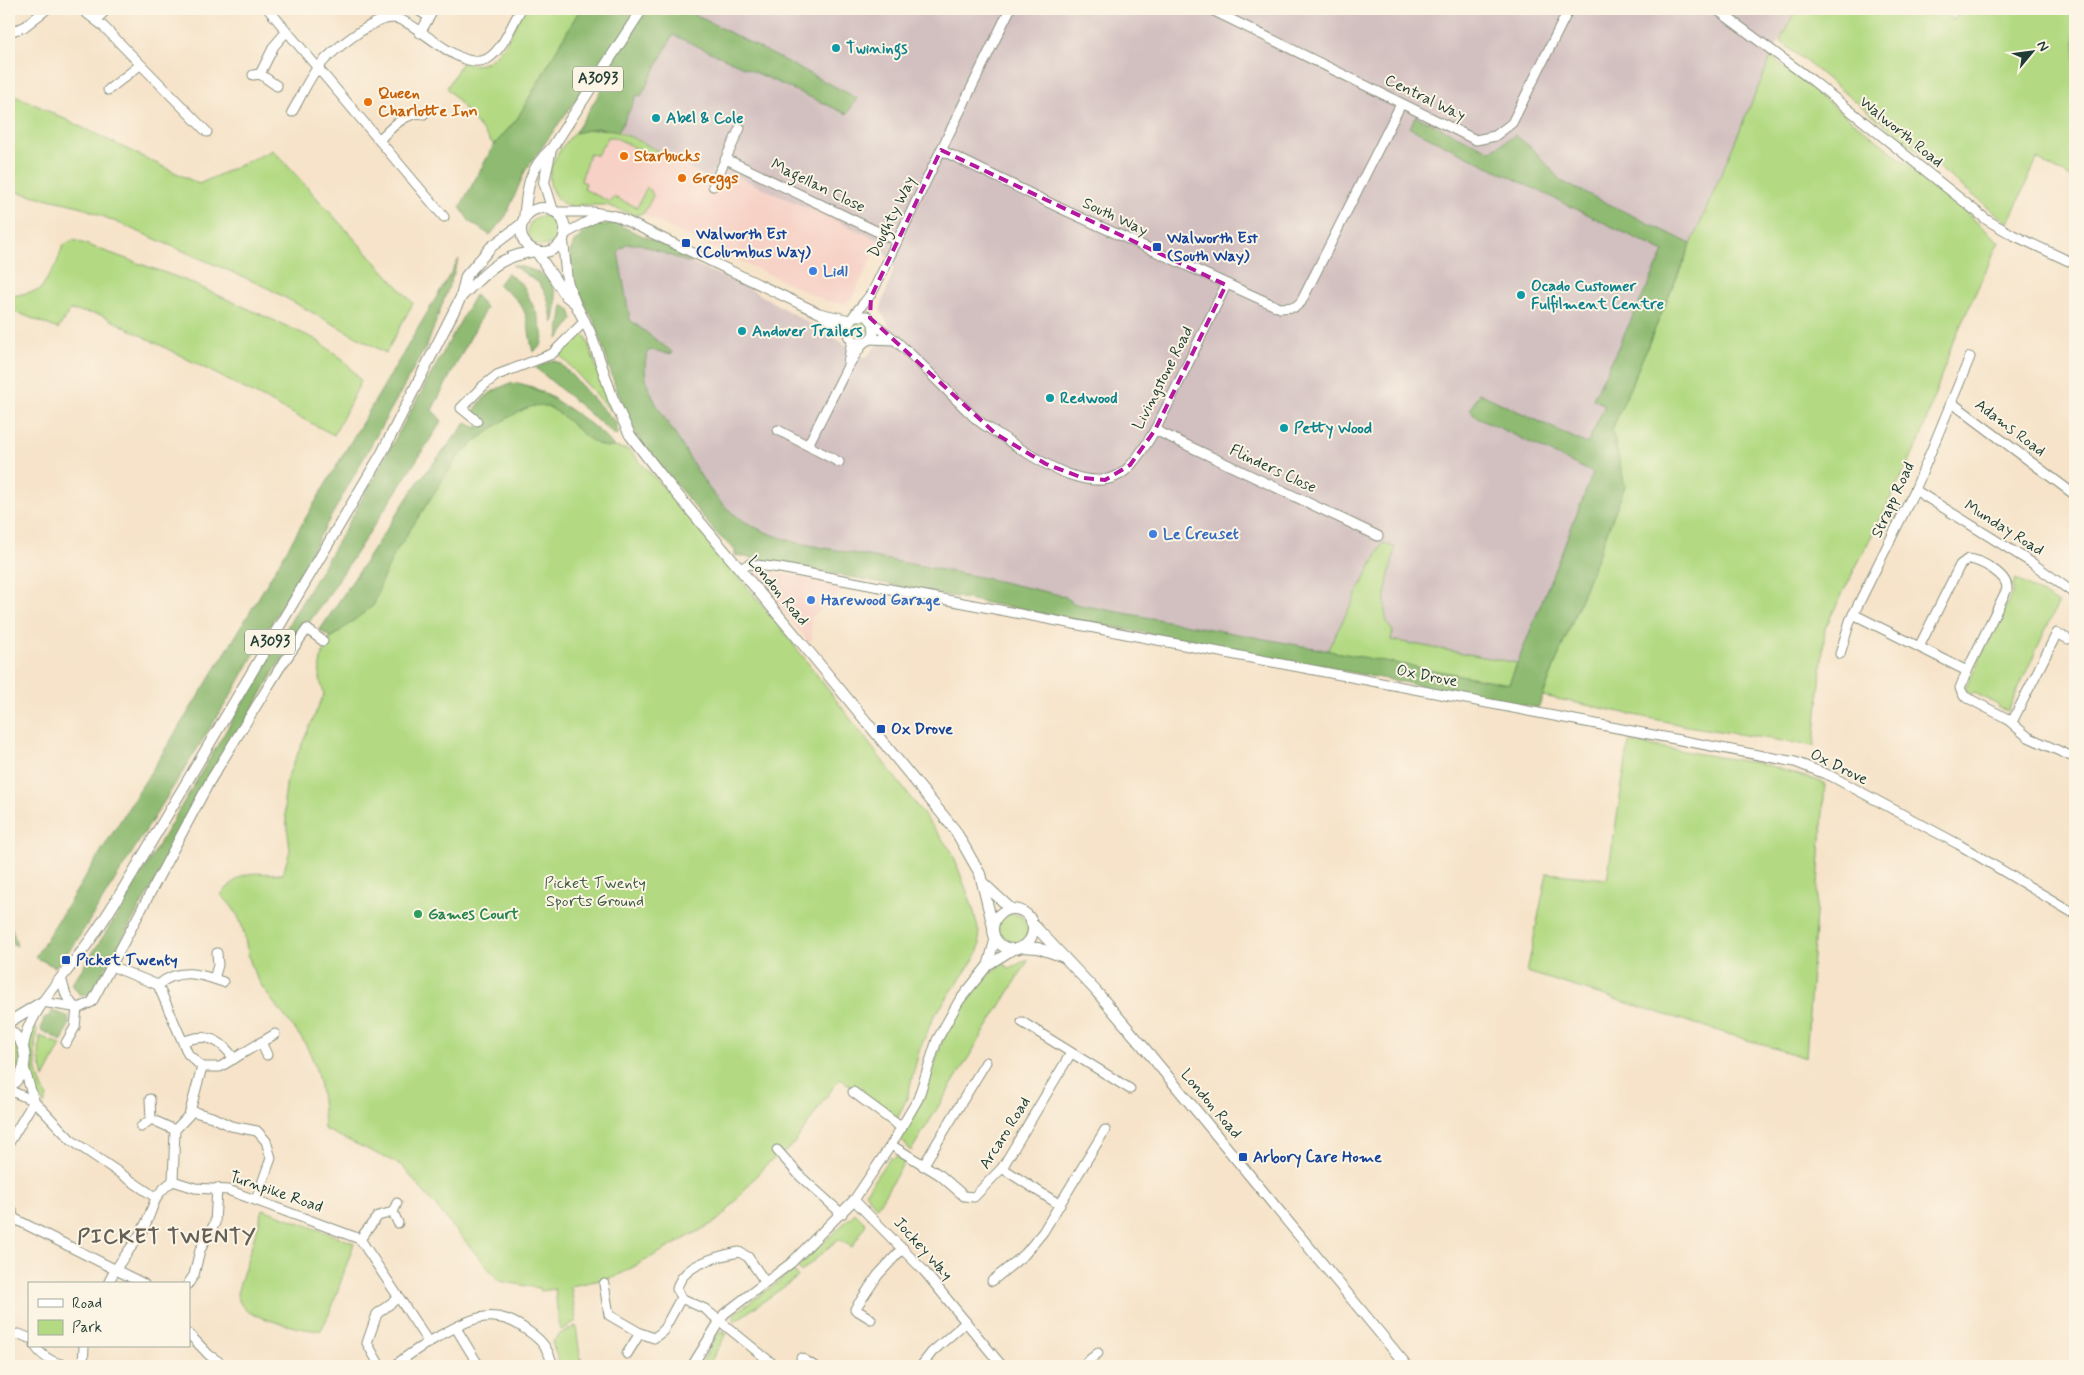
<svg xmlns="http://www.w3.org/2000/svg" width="2084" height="1375" viewBox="0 0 2084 1375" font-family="Mynerve,sans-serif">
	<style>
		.built { fill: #f7d1c6 }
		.industrial { fill: #d2bfbf }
		.green { fill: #b3da83; stroke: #698c5c }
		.forest { fill: #8eba71; stroke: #567c52 }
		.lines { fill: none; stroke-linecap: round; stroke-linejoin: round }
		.minor-casing { stroke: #8a907e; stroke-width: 11 }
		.major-casing { stroke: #8a907e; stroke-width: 12 }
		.minor { stroke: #fff; stroke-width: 9 }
		.major { stroke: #fff; stroke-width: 10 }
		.marked { fill: none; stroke: #b5179e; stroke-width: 4; stroke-dasharray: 10 6; stroke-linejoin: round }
		.culture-dot { fill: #0f9aa8; stroke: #fcf5e5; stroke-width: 2 }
		.food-dot { fill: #e8710a; stroke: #fcf5e5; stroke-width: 2 }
		.transit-dot { fill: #1a4fb4; stroke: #fcf5e5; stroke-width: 2 }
		.shop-dot { fill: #3f7fe0; stroke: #fcf5e5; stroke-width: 2 }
		.leisure-dot { fill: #2e9e5b; stroke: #fcf5e5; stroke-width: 2 }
		.labels { text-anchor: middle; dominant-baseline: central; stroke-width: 4; stroke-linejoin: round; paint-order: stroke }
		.shield { fill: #fcf5e5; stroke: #617469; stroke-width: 1 }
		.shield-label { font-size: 15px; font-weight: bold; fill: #1f3d34 }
		.culture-label { font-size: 16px; font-weight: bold; fill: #0d838f; stroke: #fcf5e5; text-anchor: start }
		.food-label { font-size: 16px; font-weight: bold; fill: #c56008; stroke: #fcf5e5; text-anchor: start }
		.street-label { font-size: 16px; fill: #1f3d34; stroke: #fcf5e5 }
		.transit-label { font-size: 16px; font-weight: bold; fill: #164399; stroke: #fcf5e5; text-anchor: start }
		.shop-label { font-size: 16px; font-weight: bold; fill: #366cbe; stroke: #fcf5e5; text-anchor: start }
		.park-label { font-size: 16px; fill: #3d5c44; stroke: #fcf5e5 }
		.leisure-label { font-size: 16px; font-weight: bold; fill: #27864d; stroke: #fcf5e5; text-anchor: start }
		.district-label { font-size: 21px; font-weight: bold; letter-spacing: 1px; fill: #646057; stroke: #fcf5e5 }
	</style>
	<rect width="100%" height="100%" fill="#fcf5e5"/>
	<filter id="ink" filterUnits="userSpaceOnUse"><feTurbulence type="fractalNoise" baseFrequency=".02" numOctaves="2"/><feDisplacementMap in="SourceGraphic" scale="10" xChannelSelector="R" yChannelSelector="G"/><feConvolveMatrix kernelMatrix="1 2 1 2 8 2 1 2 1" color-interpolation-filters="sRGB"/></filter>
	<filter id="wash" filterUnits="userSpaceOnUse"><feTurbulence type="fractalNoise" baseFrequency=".0096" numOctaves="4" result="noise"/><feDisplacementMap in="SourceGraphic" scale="20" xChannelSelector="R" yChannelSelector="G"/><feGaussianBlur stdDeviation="1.12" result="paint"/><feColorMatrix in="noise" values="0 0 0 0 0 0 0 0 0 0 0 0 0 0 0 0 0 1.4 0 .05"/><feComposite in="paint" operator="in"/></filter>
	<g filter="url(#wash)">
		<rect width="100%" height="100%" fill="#f6e3c9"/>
		<g class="built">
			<path d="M596,120L702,175L722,184L738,177L876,239V250L852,298L844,304L826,301L618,203L580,199L573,163Z"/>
			<path d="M756,570L843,583V590L811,618L812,640L809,642L753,575Z"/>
		</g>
		<path class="industrial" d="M667,9H1796L1771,57L1593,473L1509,684L735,541L613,353L604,254L622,234L661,249L750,289L835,338L865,358L891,330L880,310L894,268L876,239L738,177L722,184L702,175L614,128Z"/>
		<g class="green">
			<path d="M524,9H580L517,119L494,145L447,88L462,62C497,76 510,33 524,9Z"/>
			<path d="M1796,9H1940L1954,20L1961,9H2075V180L2037,159L2008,223L1780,41Z"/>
			<path d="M1771,57L1942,191L1999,242L1952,344L1919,442L1825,628L1814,746L1687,726L1543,696L1625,486L1612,430Z"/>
			<path d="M9,92L199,184L273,150L413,303L386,353L264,286L79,206L9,190Z"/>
			<path d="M578,128L576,133C608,122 632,137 660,152L657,159L614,137H608L597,155L589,154L581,181L586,183L584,189L610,202L613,197L637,207L647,187L651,191L653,196L644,213L635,215L606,205H578L577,209C568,207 560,203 554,194C540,169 563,146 578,128Z"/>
			<circle cx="543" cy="231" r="15"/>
			<path d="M74,240L182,279L315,339L344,360L361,381L334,435L102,315L70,310L58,329L9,309V297L40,290L57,263L63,245Z"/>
			<circle cx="861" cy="328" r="8"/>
			<path d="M582,333L586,337L611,411L560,355L576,335Z"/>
			<path d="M517,383L533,387L553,398L600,433L614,447L629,450L666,490L778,624L952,852L972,905L979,932L980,945L976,956L933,1018L919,1051L907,1098L897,1119L840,1079C823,1099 811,1121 795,1142C787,1153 775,1156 765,1166C748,1183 735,1205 717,1221L615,1277L571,1286L576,1321L561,1330L559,1327L555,1289L540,1291L539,1288L499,1281L401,1165L324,1129C323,1098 319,1060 299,1035C285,1015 268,999 256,976C240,944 252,923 221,895C245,867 250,874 283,874L290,850L284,801L287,778L324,694C317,673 318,657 331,638L320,630L418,482L466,423L477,428L482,421L474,412C482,396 499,385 517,383Z"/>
			<path d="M1383,543L1395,548C1391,571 1375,614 1393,631L1391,640L1517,663L1509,684L1327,651Z"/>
			<path d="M2016,579L2058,603L2008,711L1999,708L1998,705L1975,693L1971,695L1965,689L2014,589L2011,587Z"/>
			<path d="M1629,742L1767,765L1825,783L1806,1058L1527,972L1547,873L1607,879Z"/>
			<circle cx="1013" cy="929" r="15"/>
			<path d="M1029,959L911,1151L901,1139C910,1123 919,1108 926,1091C931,1079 934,1066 938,1054C949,1020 971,983 1003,964L1010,968Z"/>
			<path d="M34,1027L37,1029C33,1052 35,1076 47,1097L44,1105C31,1085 33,1077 31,1055C31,1044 29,1037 34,1027Z"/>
			<path d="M40,1036L61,1045L44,1078L39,1058Z"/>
			<path d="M9,1037C23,1049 23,1068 9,1080Z"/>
			<path d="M896,1156L905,1161L877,1207L865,1193L890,1157L893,1159Z"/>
			<path d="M263,1209L354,1243L331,1310L321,1330C312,1333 254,1318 246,1310C241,1306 238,1300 237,1293Z"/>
			<path d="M855,1213L866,1224L852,1247L838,1239L801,1272L798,1267Z"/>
			<path d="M793,1271L798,1277L734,1322V1314Z"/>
			<path d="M576,1326L580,1356L585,1366H560L552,1342L560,1334Z"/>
			<path d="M721,1332L727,1333L708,1366H700L717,1335Z"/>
		</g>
		<g class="forest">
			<path d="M580,9H684L857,98L847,114L673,35L641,96L637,95L619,131L597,128L575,133L610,76L589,81L525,171L506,216L490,235L470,222L460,207L494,145L517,119Z"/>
			<path d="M1415,116L1491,151L1515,135L1534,150L1561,181L1691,244L1612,430L1625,486L1538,708L735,555V550L717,534L638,438L616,388L595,323L572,279L570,252L574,242L587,229L594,226L614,223L664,245L692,262H687L640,244H626L618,252L630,320L672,352L671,354L651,350L647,352C645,362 644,372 647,382C653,403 667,421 678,439C696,467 710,498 738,517C756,530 778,537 798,543L980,577L1064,596L1075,604L1509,684L1593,473L1477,417L1470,410L1479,393L1587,444L1605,405L1593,399L1664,252L1410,128Z"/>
			<path d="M459,259L428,343L234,690L74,945L55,967L35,957L234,639Z"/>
			<path d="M512,265C549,271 563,285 553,323L547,296L539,283Z"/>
			<path d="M507,273L523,285L537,314L543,336L541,346L533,352C525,318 532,307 498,285Z"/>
			<path d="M475,295L486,308L432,410L442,421L328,596L276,668L90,995L79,994L72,984L116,917L351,519Z"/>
			<path d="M563,305L570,310L573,319L558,339Z"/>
			<path d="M552,360L560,363L617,424L618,432L616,436L536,368Z"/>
			<path d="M517,383C537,385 604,429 614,447C589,451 567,412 545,406C525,399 472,443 457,458L395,553L382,580L374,605L331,638L320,630L418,482L466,423L477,428L482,421L474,412C482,396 499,385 517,383Z"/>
			<path d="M9,918L17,946L9,942Z"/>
			<path d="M52,1011L68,1016L69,1024L62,1041L41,1030L44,1018L49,1016Z"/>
		</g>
	</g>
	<g filter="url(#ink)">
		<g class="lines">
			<defs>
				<g id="minor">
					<path d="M81,9L103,26L207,132"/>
					<path d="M268,9L444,217"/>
					<path d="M416,9L429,17"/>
					<path d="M1010,9L941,150L1062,209L1280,308L1295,307L1301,302L1401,104"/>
					<path d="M1210,9L1476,140L1495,136L1512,123L1569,9"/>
					<path d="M1716,9L1813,81L1987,220L2013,235L2075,264"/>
					<path d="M97,19L107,9"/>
					<path d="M9,32L24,27L47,9"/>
					<path d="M420,33L434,9"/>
					<path d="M260,74L274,46L287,31"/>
					<path d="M253,75L260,74L277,86"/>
					<path d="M108,90L140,65"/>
					<path d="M292,112C301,97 308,79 319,66C332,51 371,19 392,18C416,18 458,73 487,59C503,50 512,24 521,9"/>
					<path d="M379,140C390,129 407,110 424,114"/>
					<path d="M726,159L897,241"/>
					<path d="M713,186L740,128"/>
					<path d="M556,212H593L616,216L819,313L850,320"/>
					<path d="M565,234L601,214"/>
					<path d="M823,316L847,332"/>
					<path d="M855,316H867L873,323L874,333C869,343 856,347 849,337C840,323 868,302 874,289C896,243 919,196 941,150"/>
					<path d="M873,323C911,350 940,385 973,416C983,426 996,432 1007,440C1037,460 1098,502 1130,466C1151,442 1164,412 1178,384C1194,351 1210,318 1226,285"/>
					<path d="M870,339L895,340"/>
					<path d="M848,364L852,340"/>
					<path d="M1951,402L2075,495"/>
					<path d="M477,421L461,408L483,386L497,375L552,354L585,321"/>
					<path d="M778,430L839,462"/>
					<path d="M1155,430L1378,536"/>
					<path d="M808,445L848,366L864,342"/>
					<path d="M1915,490L2032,563L2075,594"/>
					<path d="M740,569L749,564L780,568L1795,762L1831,776L1958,844L2075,914"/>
					<path d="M1853,614L1967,671L1960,688L1964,696L2006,718L2028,737L2075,758"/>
					<path d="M1919,647L1960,565L1968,559C1981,560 2008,575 2007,589L1967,671"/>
					<path d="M1840,654L1850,621L1915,490L1970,357"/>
					<path d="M2012,722L2057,633L2068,639"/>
					<path d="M988,965L995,939"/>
					<path d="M111,966L158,985"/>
					<path d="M61,978L66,995L73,1006"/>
					<path d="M214,979L218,965L217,953"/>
					<path d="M42,1002L79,1008L92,1002L210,781L279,669L307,629L323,641"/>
					<path d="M1022,1022L1130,1089"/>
					<path d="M183,1042C205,1032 221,1039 234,1059"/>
					<path d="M261,1042L267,1055"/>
					<path d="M66,1043L75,1027L77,1007"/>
					<path d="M202,1067H220L275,1034"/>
					<path d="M9,1090L34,1101L71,1140L155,1197"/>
					<path d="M853,1092L902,1128"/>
					<path d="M150,1099L151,1119L175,1130"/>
					<path d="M191,1111L212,1117L231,1126L257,1131L266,1141L271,1158L256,1200"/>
					<path d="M141,1127L151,1119"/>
					<path d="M9,1143L34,1101L24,1067"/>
					<path d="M891,1145L940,1175L964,1196L974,1197L1002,1168L1071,1053"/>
					<path d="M777,1150L801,1177L842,1214"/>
					<path d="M923,1166L986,1062"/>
					<path d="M1002,1168L1060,1205"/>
					<path d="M173,1181L175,1130L189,1115L202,1067L188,1054L158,985C178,967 201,974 223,982"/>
					<path d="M854,1200L924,1271L1002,1366"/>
					<path d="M12,1210L13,1218L144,1284"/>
					<path d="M393,1212L398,1223"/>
					<path d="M360,1239L429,1343"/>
					<path d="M992,1281L1025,1254L1043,1232L1105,1130"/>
					<path d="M108,1284C117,1262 134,1247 144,1227C155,1207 151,1196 173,1181L195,1188L228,1190L360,1239L378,1216L393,1212L397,1203"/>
					<path d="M188,1284L194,1275L200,1250L215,1223L217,1188"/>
					<path d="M604,1284L609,1315L640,1333L654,1338L663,1331L681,1298L677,1289C681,1265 718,1256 739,1252L748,1257L766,1283"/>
					<path d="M681,1298L705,1309L774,1365"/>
					<path d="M871,1319L855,1309L878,1275L903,1248"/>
					<path d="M456,1328L479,1366"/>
					<path d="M189,1334L209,1355L225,1366"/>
					<path d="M9,1336L19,1334L29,1338"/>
					<path d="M35,1346C46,1362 64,1367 83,1365"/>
					<path d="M627,1354L640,1333"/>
					<path d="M801,1358L814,1366"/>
					<path d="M83,1366L84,1346"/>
					<path d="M380,1366L367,1343L377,1314L399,1297"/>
					<path d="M395,1366C410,1352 465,1318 485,1317C501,1315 514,1321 528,1331C543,1341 548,1349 553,1366"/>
					<path d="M692,1366L724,1314L791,1263L854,1200L891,1145L918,1099L937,1040L959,1001L988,965L1014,949"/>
					<path d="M921,1366L932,1352L966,1322"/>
					<path d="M1082,1366L1098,1353"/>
				</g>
				<g id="major">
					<path d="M551,149L544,182L553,211"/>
					<circle cx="543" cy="230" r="22"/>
					<path d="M524,220C527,189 528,169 552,148L642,9"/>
					<path d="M563,241L567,281L575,303L590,332L613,399L630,435L665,480L811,654L955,830L980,874L993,927"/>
					<path d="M536,251L566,296L575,303"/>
					<path d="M462,296C489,270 496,258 535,251"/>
					<path d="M984,884L1011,909"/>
					<circle cx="1013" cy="929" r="20"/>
					<path d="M1031,922L1096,991L1142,1045L1407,1366"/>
					<path d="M1021,947L1038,948L1064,957"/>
					<path d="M9,1022L42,1002"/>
					<path d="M9,1030C30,1044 30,1073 9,1087"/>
					<path d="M23,1047C27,1012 65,976 85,947C100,927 112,907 125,886L382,453L461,297L466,276L491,247L523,223"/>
				</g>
			</defs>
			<use href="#minor" class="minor-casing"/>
			<use href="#major" class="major-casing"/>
			<use href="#minor" class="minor"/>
			<use href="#major" class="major"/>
		</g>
	</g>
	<path class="marked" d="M941,150L1226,285L1155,430L1130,465L1105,480L1083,478L1046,464L996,434L870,318L871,297Z"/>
	<g class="culture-dot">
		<circle cx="836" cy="48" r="5"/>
		<circle cx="656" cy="118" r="5"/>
		<circle cx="1521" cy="295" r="5"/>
		<circle cx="742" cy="331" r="5"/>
		<circle cx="1050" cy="398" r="5"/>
		<circle cx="1284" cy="428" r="5"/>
	</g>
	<g class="food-dot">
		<circle cx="368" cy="102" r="5"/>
		<circle cx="624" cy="156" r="5"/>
		<circle cx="682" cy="178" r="5"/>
	</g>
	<g class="transit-dot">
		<rect x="681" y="238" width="10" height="10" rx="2.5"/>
		<rect x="1152" y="242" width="10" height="10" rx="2.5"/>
		<rect x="876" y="724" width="10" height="10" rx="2.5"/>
		<rect x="61" y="955" width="10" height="10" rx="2.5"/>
		<rect x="1238" y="1152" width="10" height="10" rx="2.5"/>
	</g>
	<g class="shop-dot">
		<circle cx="813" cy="271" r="5"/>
		<circle cx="1153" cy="534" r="5"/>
		<circle cx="811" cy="600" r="5"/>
	</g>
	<circle class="leisure-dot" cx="418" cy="914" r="5"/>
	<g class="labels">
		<g class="shield">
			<rect x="573" y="66.5" width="50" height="25" rx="4"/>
			<rect x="245" y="629.5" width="50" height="25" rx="4"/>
		</g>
		<g class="shield-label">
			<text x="598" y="79">A3093</text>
			<text x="270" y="642">A3093</text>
		</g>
		<g class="culture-label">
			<text x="846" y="48">Twinings</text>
			<text x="666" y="118">Abel &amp; Cole</text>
			<text x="1531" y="286">Ocado Customer<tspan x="1531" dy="18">Fulfilment Centre</tspan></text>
			<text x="752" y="331">Andover Trailers</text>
			<text x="1060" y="398">Redwood</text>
			<text x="1294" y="428">Petty Wood</text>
		</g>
		<g class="food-label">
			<text x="378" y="93">Queen<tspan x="378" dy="18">Charlotte Inn</tspan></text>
			<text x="634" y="156">Starbucks</text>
			<text x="692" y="178">Greggs</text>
		</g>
		<g class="street-label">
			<text transform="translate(1425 98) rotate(26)">Central Way</text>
			<text transform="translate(1901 132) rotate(39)">Walworth Road</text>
			<text transform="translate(818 186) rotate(26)">Magellan Close</text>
			<text transform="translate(892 217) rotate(-64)">Doughty Way</text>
			<text transform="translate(1115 217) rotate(25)">South Way</text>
			<text transform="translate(1163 378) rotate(-63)">Livingstone Road</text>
			<text transform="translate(2010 428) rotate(37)">Adams Road</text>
			<text transform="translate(1273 469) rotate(25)">Flinders Close</text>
			<text transform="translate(1893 500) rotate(-65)">Strapp Road</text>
			<text transform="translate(2004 528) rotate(32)">Munday Road</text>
			<text transform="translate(778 591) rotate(50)">London Road</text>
			<text transform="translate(1427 676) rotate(11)">Ox Drove</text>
			<text transform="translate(1839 767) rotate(26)">Ox Drove</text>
			<text transform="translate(1211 1104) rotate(50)">London Road</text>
			<text transform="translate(1005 1133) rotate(-58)">Arcaro Road</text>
			<text transform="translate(276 1192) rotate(19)">Turnpike Road</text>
			<text transform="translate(923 1249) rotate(48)">Jockey Way</text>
		</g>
		<g class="transit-label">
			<text x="696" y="234">Walworth Est<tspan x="696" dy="18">(Columbus Way)</tspan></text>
			<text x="1167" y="238">Walworth Est<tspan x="1167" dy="18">(South Way)</tspan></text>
			<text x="891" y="729">Ox Drove</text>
			<text x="76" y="960">Picket Twenty</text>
			<text x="1253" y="1157">Arbory Care Home</text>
		</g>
		<g class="shop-label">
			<text x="823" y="271">Lidl</text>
			<text x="1163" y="534">Le Creuset</text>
			<text x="821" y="600">Harewood Garage</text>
		</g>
		<g class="park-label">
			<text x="595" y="883">Picket Twenty<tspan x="595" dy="18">Sports Ground</tspan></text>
		</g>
		<g class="leisure-label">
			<text x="428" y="914">Games Court</text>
		</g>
		<g class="district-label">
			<text x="167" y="1237">PICKET TWENTY</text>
		</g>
	</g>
	<rect width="2084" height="1375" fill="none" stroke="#fcf5e5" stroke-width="30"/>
	<rect x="28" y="1282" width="162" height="65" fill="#fcf5e5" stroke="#a4ab9e"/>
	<rect x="38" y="1299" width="25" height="8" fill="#ffffff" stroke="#a4ab9e"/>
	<text x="72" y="1308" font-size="15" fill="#1f3d34">Road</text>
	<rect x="38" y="1320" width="25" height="15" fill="#b3da83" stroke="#a4ab9e"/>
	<text x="72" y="1332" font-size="15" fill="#1f3d34">Park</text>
	<g transform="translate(2032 52) rotate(61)" stroke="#fcf5e5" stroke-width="4" paint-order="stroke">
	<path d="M0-4L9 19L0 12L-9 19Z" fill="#1f3d34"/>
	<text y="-8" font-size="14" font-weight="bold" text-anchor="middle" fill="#1f3d34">N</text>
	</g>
</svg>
